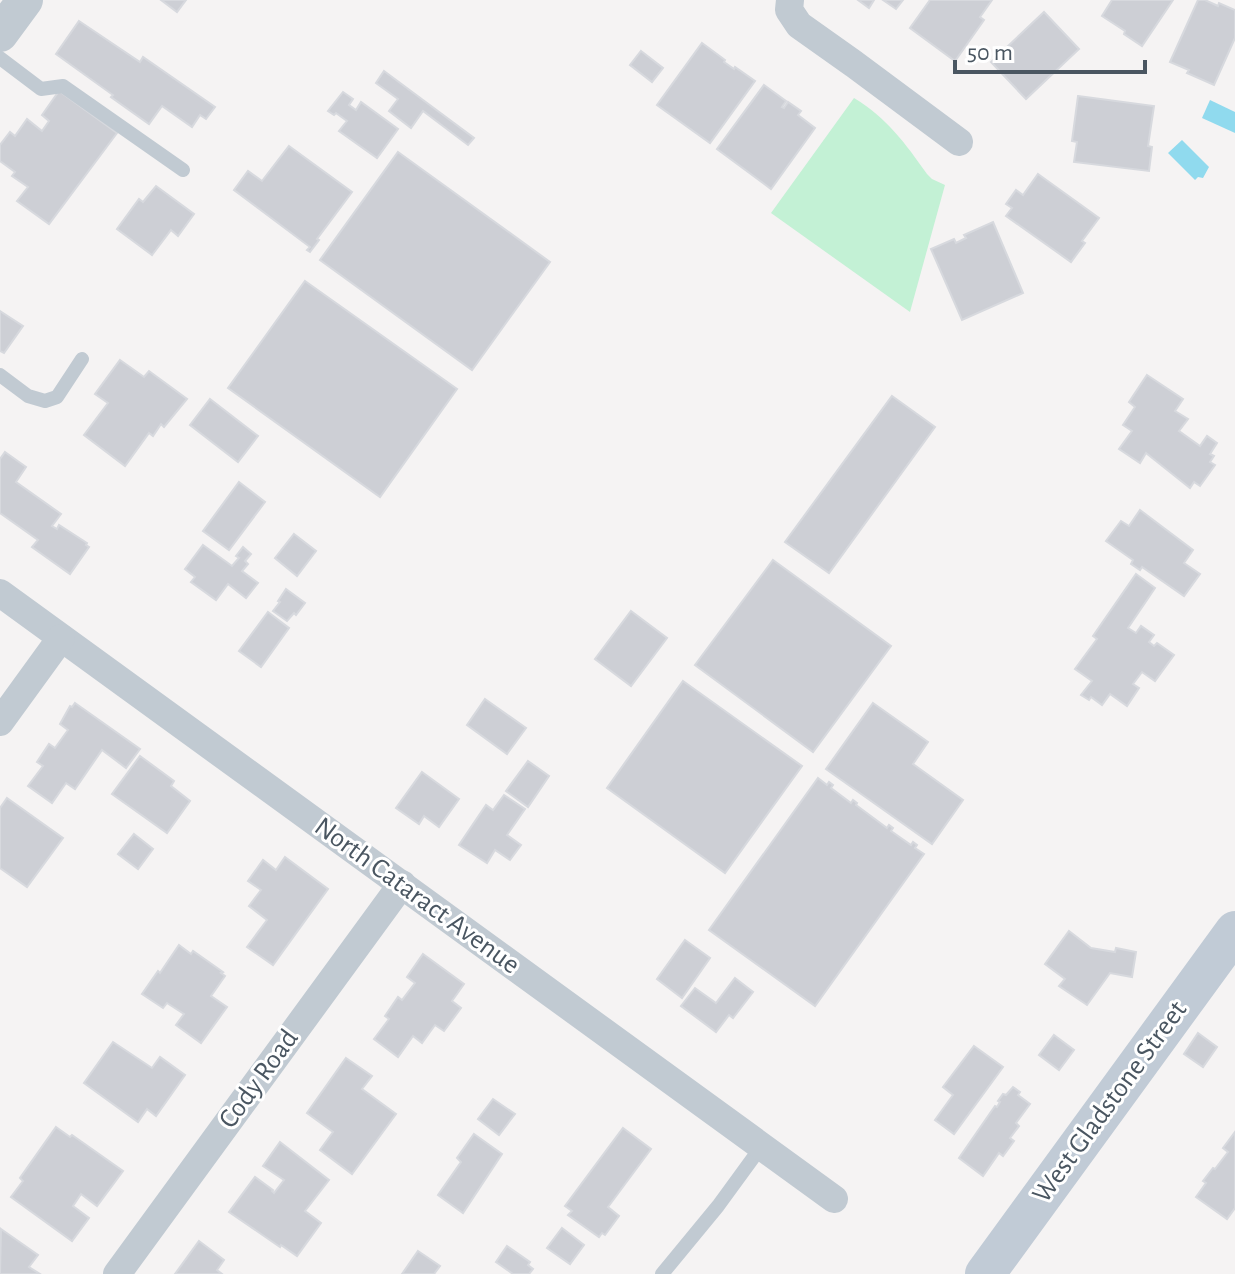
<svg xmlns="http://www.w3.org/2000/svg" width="1235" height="1274" viewBox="0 0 1235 1274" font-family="'Alegreya Sans',sans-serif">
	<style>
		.green { fill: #c3f1d5 }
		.water { fill: #90daee }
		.building { fill: #cdcfd5; stroke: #d7d9de; stroke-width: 2 }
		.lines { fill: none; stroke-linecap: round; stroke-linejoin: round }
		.service { stroke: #c1cad2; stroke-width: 14 }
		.minor { stroke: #c1cad2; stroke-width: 28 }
		.tertiary { stroke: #c1cad2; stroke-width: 36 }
		.secondary { stroke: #c1cbd6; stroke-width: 40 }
		.labels { text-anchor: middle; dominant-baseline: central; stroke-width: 6; stroke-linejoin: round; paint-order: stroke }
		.street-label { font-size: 28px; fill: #4a5661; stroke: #fff }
	</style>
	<rect width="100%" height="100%" fill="#f5f3f3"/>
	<path class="green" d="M854,98C887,118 905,143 927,174L932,179L945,185L910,312L771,213Z"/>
	<g class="water">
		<path d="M1210,100L1235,112V133L1202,118Z"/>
		<path d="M1182,140L1209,167L1203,178L1198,177L1195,180L1168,153Z"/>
	</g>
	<g class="building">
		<path d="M161,0H186L177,12Z"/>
		<path d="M858,0H874L869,8Z"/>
		<path d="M883,0H903L896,9Z"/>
		<path d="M930,0H992L980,17L984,20L955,61L910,28Z"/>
		<path d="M1112,0H1173L1142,46L1124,34L1125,31L1102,16Z"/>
		<path d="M1198,0H1205L1218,6L1219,3L1235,10V38L1214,85L1187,73L1189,70L1170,62Z"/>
		<path d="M1044,12L1079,49L1026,99L991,62Z"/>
		<path d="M79,21L140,62L143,57L215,107L206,119L200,115L192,127L162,106L149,124L111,97L113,95L56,54Z"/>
		<path d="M702,43L725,60L724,62L734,69L735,67L755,81L710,143L657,105Z"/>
		<path d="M641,51L663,68L652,82L630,65Z"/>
		<path d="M384,71L474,138L468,145L423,111L411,128L389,111L398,99L376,83Z"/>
		<path d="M764,85L786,101L782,107L784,108L788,102L801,111L798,115L815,128L771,189L717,149Z"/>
		<path d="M59,91L117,133L49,224L17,201L28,187L12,176L15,172L0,161V145L10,132L15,136L27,119L42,131L49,121L42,115Z"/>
		<path d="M343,92L353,99L349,105L356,110L361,102L398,129L377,158L339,131L347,121L336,113L334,115L328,111Z"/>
		<path d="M1078,96L1154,106L1148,146L1152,147L1149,171L1074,162L1077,142L1072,141Z"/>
		<path d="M289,146L352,192L317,239L319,240L310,252L307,250L310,247L234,190L248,171L262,181Z"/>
		<path d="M398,152L550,262L472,370L320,260Z"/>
		<path d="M1038,174L1099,218L1082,241L1085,243L1071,262L1006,216L1012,208L1006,204L1016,190L1023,195Z"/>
		<path d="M156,186L194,214L178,236L171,230L152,255L117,229L139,199L143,202Z"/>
		<path d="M993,222L1023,293L962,320L931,249L954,239L956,243L966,238L964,235Z"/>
		<path d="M305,281L457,389L380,497L228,388Z"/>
		<path d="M0,311L23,326L4,353L0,351Z"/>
		<path d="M120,360L144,377L149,371L187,399L164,427L161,424L153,436L149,433L125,466L84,435L108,403L95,394Z"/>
		<path d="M1147,375L1183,399L1175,411L1188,419L1179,431L1200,446L1207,436L1217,443L1210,454L1214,456L1210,462L1215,465L1200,486L1194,482L1190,488L1146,453L1140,463L1119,449L1132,431L1123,425L1135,407L1129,402Z"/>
		<path d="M892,396L935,427L829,573L785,542Z"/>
		<path d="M210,399L258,436L238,462L190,425Z"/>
		<path d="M5,452L26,467L16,482L61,514L52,526L57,529L59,525L87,543L86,545L89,547L70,574L32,547L38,540L0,513V459Z"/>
		<path d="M239,482L265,502L229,550L203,531Z"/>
		<path d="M1140,510L1193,550L1184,563L1200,574L1184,596L1142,567L1140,570L1131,564L1133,560L1106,541L1121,521L1129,526Z"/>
		<path d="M294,534L316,551L297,576L275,558Z"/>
		<path d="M203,545L232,566L239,558L236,556L243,547L251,554L245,561L248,564L242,571L258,583L246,598L228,584L216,600L191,582L195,577L185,569Z"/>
		<path d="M773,560L891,646L813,752L695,665Z"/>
		<path d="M1136,574L1155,588L1128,628L1136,633L1141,626L1154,635L1149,642L1154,646L1157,643L1174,655L1155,681L1142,672L1133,684L1139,688L1127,706L1110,694L1102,705L1091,697L1089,700L1081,695L1092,681L1075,669L1097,639L1093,636Z"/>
		<path d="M286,589L305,603L296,615L294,613L287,621L273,611L280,602L278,601Z"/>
		<path d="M631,611L667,638L631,686L595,659Z"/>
		<path d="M268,612L289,628L261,667L239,651Z"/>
		<path d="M683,681L802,766L725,873L607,788Z"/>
		<path d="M485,699L526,728L507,754L467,725Z"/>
		<path d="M75,703L140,749L126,768L102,750L75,789L66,783L52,803L28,786L43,766L37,762L49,744L55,748L68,730L60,724L70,706L72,707Z"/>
		<path d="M873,703L928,742L913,764L963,800L932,844L826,769Z"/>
		<path d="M140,756L174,781L171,786L190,801L167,833L112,794Z"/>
		<path d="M528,761L549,776L528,807L506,791Z"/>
		<path d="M422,772L459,799L439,827L424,816L419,824L396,808Z"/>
		<path d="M818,778L827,785L829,782L833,785L831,788L851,803L853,800L857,803L856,805L887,828L889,825L893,828L891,831L911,845L913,842L917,845L915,848L924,854L815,1006L709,930Z"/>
		<path d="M504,795L525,809L507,835L521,845L510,860L495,850L487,863L459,845L486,805L493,810Z"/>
		<path d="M7,798L63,838L27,887L0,868V808Z"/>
		<path d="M134,834L153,849L138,869L118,854Z"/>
		<path d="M285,857L328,889L273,965L247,947L267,920L249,906L261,890L248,881L263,860L276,870Z"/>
		<path d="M1069,931L1091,948L1115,952L1116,948L1136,952L1132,977L1110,973L1087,1005L1059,986L1065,979L1045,964Z"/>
		<path d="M685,940L710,958L682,998L657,979Z"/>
		<path d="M179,945L191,954L193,951L223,972L221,973L225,976L211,996L227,1007L201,1043L176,1025L184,1014L167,1003L163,1008L142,994L158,971L160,973Z"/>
		<path d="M423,954L464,984L452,1001L461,1008L444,1031L435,1025L422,1043L413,1036L398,1057L374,1039L389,1019L385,1016L398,997L402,1000L415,983L407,977Z"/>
		<path d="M735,978L753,992L733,1018L729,1015L716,1032L681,1006L695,988L716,1003Z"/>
		<path d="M1198,1033L1217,1047L1203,1067L1184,1054Z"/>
		<path d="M1054,1035L1074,1050L1059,1070L1039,1055Z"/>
		<path d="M113,1042L152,1068L160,1057L185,1075L156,1116L147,1109L138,1122L84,1083Z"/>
		<path d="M974,1046L1003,1067L954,1134L935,1120L953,1095L943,1087Z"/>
		<path d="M346,1058L372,1076L362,1089L396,1114L352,1174L320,1150L333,1132L307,1113Z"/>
		<path d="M1013,1087L1020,1092L1018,1095L1030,1104L1016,1123L1019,1126L1010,1138L1014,1141L1003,1156L999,1153L983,1176L959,1158L995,1106L997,1107L1000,1102L998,1101L1003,1094L1006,1095Z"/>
		<path d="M493,1099L515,1114L499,1135L478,1119Z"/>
		<path d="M56,1127L70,1137L72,1135L123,1171L97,1206L81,1194L73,1206L89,1218L72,1241L11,1197L23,1181L20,1178Z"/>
		<path d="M623,1128L651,1149L608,1207L619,1216L605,1235L602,1233L599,1237L568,1215L572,1211L565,1206Z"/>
		<path d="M1235,1132V1208L1227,1219L1196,1197L1206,1183L1203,1181L1213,1168L1215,1169L1228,1152L1223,1148Z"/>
		<path d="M474,1134L502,1154L463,1213L438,1195L461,1162L457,1158Z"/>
		<path d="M280,1142L329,1180L305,1211L321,1223L297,1256L281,1245L280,1247L229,1212L255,1177L273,1190L272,1191L274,1193L284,1180L263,1166Z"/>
		<path d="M562,1228L584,1245L570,1264L547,1248Z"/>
		<path d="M1,1229L38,1255L29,1267L40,1274H0Z"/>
		<path d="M199,1241L224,1260L217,1270L222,1274H175Z"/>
		<path d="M507,1246L530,1262L528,1265L533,1269L529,1274H513L496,1262Z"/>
		<path d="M418,1251L440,1266L434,1274H402Z"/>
	</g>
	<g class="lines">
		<g class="service">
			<path d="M0,58L41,89L63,86L183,170"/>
			<path d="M0,375L28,396L45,401L57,397L82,359"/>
			<path d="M662,1274L718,1206L761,1147"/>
		</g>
		<g class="minor">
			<path d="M790,0L789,10L799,25L854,64L959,142"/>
			<path d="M0,593L834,1199"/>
			<path d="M0,722L61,638"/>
			<path d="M117,1274L402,884"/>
		</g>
		<path class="tertiary" d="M0,34L25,0"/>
		<path class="secondary" d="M985,1274L1235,931"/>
	</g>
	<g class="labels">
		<g class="street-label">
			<text transform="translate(417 896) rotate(36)">North Cataract Avenue</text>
			<text transform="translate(259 1079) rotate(-54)">Cody Road</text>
			<text transform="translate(1110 1102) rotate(-54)">West Gladstone Street</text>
		</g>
	</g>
	<path d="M955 60v12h190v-12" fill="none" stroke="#4a5661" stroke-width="4"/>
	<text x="967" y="60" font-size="24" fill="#4a5661" stroke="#ffffff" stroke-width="6" paint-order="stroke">50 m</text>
</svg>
